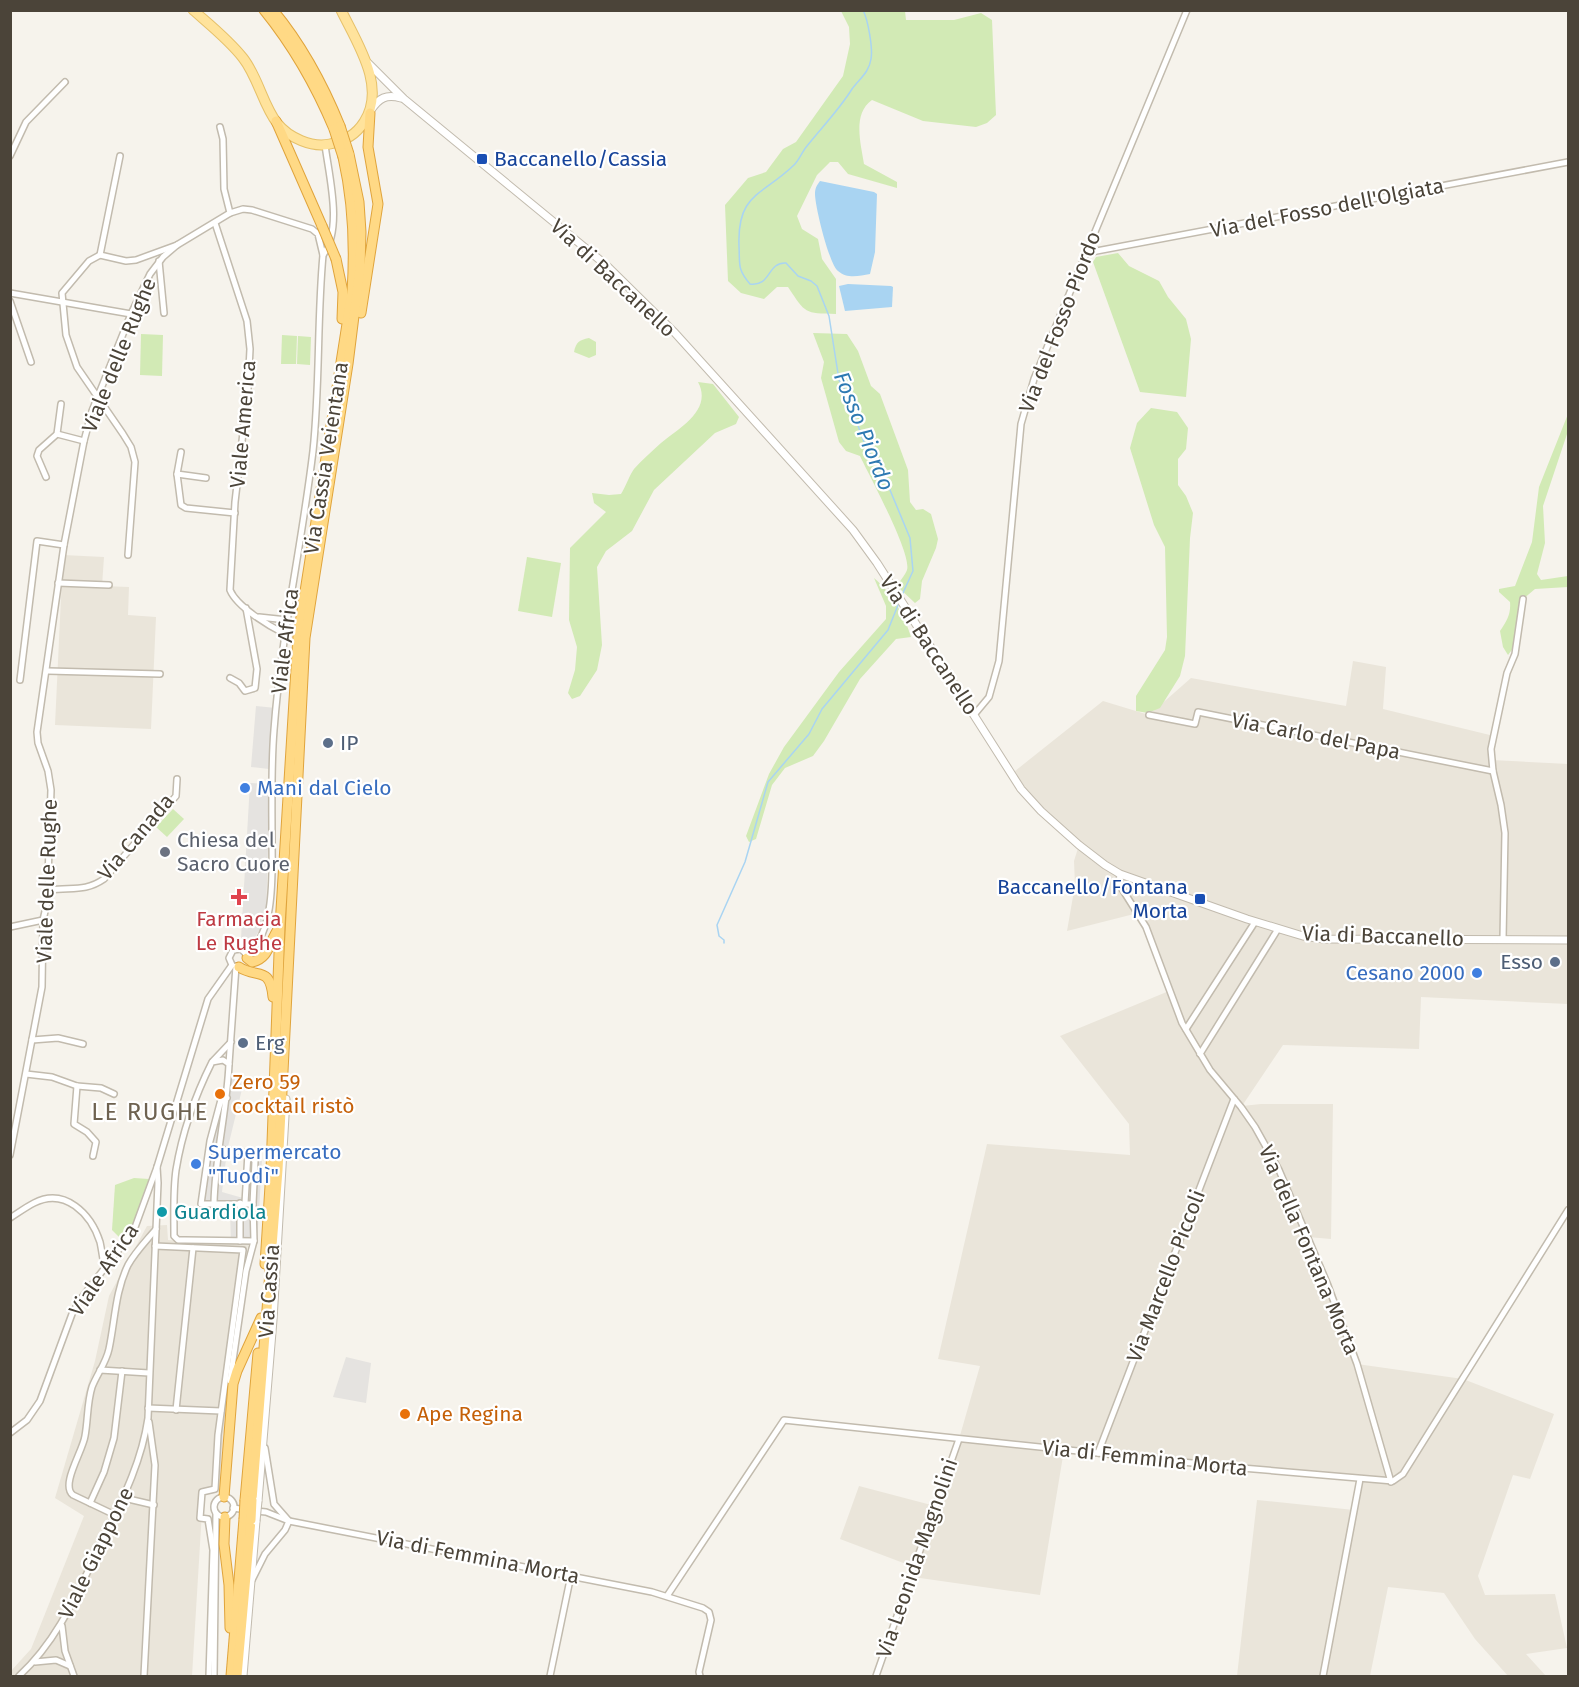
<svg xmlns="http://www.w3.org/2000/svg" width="1579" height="1687" viewBox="0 0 1579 1687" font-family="'Fira Sans',sans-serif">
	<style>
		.residential { fill: #eae5da }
		.green { fill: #d2eab5 }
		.parking { fill: #e5e3e0 }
		.water { fill: #a9d4f2 }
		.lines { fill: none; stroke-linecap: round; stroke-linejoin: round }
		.stream { stroke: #a9d4f2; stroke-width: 1.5 }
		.minor-casing { stroke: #c2bbae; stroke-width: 8 }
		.tertiary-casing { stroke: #c2bbae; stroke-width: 9 }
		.primary-casing { stroke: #e6c16a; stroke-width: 11 }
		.trunk-casing { stroke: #e0a43c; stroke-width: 11 }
		.minor { stroke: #fff; stroke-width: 5 }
		.tertiary { stroke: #fff; stroke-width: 7 }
		.primary { stroke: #ffe39c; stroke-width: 9 }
		.trunk { stroke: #ffd985; stroke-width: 9 }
		.tertiary-bridge-casing { stroke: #c2bbae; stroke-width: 9; stroke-linecap: butt }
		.trunk-bridge-casing { stroke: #e0a43c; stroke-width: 11; stroke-linecap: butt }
		.tertiary-bridge { stroke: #fff; stroke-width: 7 }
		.trunk-bridge { stroke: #ffd985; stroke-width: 9 }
		.transit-dot { fill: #1a4fb4; stroke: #fff; stroke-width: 2 }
		.service-dot { fill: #5c6f8a; stroke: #fff; stroke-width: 2 }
		.shop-dot { fill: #3f7fe0; stroke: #fff; stroke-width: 2 }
		.worship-dot { fill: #6b7280; stroke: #fff; stroke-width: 2 }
		.health-dot { fill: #e0444e; stroke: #fff; stroke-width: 2 }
		.food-dot { fill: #e8710a; stroke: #fff; stroke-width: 2 }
		.culture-dot { fill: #0f9aa8; stroke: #fff; stroke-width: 2 }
		.labels { text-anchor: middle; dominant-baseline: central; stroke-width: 4.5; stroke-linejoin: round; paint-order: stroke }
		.transit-label { font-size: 21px; fill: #164399; stroke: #fff; text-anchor: start }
		.street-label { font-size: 21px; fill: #4b4439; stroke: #fff }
		.service-label { font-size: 21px; fill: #4e5e75; stroke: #fff; text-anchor: start }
		.shop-label { font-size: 21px; fill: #366cbe; stroke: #fff; text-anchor: start }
		.worship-label { font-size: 21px; fill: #5b616d; stroke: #fff; text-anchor: start }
		.health-label { font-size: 21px; fill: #be3a42; stroke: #fff }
		.food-label { font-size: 21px; fill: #c56008; stroke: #fff; text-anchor: start }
		.culture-label { font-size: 21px; fill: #0d838f; stroke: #fff; text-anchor: start }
		.water-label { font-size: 22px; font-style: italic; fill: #2e7ab2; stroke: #fff }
		.quarter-label { font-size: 24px; letter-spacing: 1.5px; fill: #6e6250; stroke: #fff }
	</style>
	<rect width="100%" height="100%" fill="#f6f3ec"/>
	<g class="residential">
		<path d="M63,555L104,557L102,586L129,587L128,615L156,617L151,729L55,725Z"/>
		<path d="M1353,661L1386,667L1383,709L1494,736L1492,760L1568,764V1004L1421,997L1419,1049L1283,1045L1242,1106L1261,1104H1333L1331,1239L1308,1237L1357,1364L1463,1379L1554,1414L1530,1479L1513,1475L1478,1576L1485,1595L1555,1594L1567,1648L1526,1654L1546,1676H1508L1475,1639L1444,1593L1388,1587L1370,1676H1237L1257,1500L1354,1510L1360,1480L1064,1450L1040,1595L906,1576L914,1567L840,1539L859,1486L935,1506L959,1439L980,1366L938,1359L987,1144L1130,1155L1129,1124L1060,1036L1169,991L1138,913L1067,931L1075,885L1074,861L1079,845L1041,811L1010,775L1103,701L1149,715L1191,678L1346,706Z"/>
		<path d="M167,1225L168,1240L248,1245L229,1371L219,1492L203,1495L192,1676H11V1671L31,1649L84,1516L55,1498L95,1361L109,1296L147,1226Z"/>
	</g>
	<g class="green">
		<path d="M841,11H905L906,20H954L981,13L992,20L996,115L987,123L976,127L923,121L872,100C852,114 861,144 864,164L897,182V188L848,174L838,162H830L817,175L797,216L802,229L818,239L822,259L836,279V314C804,313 806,314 788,287H777L764,299L741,293L728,281L725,205L748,178L766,172L783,149L796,142L843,76L850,44L849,27Z"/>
		<path d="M1118,253L1129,266L1159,281L1168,297L1186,319L1191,339L1186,397L1140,392L1093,262L1096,257Z"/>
		<path d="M813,333L847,334L858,351L871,386L880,394L908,470L910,502L916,510L923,509L931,514L938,539L936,548L922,581L920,599L915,603L897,586C900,581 905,575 907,570C912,554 869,475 860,456L846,451L839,442L821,378L824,362Z"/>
		<path d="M141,334L163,335L162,376L140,375Z"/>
		<path d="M282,335L297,336L296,364H281Z"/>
		<path d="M298,336L311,337L310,365L297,364Z"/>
		<path d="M589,338L596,342V355L589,358L574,352C576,342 579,340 589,338Z"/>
		<path d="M698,382L713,384L739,417L736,424L715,433L654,490L632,531L606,551L597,567L602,645L597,670L580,696L572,699L568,693L575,670L577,647L569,620L570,548L606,512L594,503L592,493L609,495L621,494C626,486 629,476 634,469C642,460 652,451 661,443C679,428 713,410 698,382Z"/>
		<path d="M1151,408L1177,412L1188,428L1186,449L1178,459V485L1186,496L1193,513L1190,538L1185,656L1180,676L1160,708L1148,713L1136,711V696L1165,650L1167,637L1165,547L1154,525L1130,448L1137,423Z"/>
		<path d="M1568,414V431L1543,506L1545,543L1537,574L1541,580L1568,576V587L1535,589L1523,599L1517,643L1508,655L1503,647L1500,631C1507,621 1511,614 1510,602L1499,592V589L1515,586L1532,542L1539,487Z"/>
		<path d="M527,557L561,563L552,617L518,611Z"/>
		<path d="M874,578C891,592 905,616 911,637L896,639L860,679L824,741L813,756L785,768L772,785L756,839L749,842L746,836L769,774L784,747L839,672L886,619V606Z"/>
		<path d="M173,809L184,819L167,837L156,827Z"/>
		<path d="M134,1178L149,1179L134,1222L121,1239L112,1230L115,1185Z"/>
	</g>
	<g class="parking">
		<path d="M256,706L276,708L269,769L251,767Z"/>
		<path d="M250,783L270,784L266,914L263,925L253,940L241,938Z"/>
		<path d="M231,1079L244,1081L227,1151L222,1192L243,1198L245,1162L262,1161L257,1245L231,1244L230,1210L200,1209L211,1137L223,1095Z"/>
		<path d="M346,1357L371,1363L366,1403L333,1397Z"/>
	</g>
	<g class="water">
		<path d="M820,181L874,192L877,194L875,252L870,274C859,276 847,279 838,271C829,264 815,206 815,194C815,188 817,185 820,181Z"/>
		<path d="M848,284L891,286L893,287L892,307L845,311L839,286Z"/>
	</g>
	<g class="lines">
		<g class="stream">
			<path d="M863,10C868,20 873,48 871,59C869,73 859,79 852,89C839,110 822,127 807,146C802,152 799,160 794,165C762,196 737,193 739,246C740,264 737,269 750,284C771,287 767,262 786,263L798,276L811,281L817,286L829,316L839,380L845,390L864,442L870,453L880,466L910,538L913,571L902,595"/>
			<path d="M724,943V940L719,936L717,925L745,862L768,782L809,734L822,709L888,630L898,605"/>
		</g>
		<defs>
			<g id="minor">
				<path d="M220,127L223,139L224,189L230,213"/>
				<path d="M10,156L26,122L65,82"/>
				<path d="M215,223L247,321L250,349L248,389L235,502L230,590C237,607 269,626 285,634"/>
				<path d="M1086,253L1568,162"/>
				<path d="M100,255L120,156"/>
				<path d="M159,261L164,313"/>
				<path d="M10,293L131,314"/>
				<path d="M10,301L31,362"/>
				<path d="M57,434L84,441"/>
				<path d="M181,452L177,474L181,505L186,508L235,513"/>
				<path d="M177,474L206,478"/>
				<path d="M46,477L37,456L39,450L57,434L61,404"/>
				<path d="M128,555L135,462L131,447L123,434L77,367L66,335L62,293L89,261L100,255L126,261L136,260L177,245L230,213L243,209L252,210L312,229L318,234L323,255"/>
				<path d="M58,583L109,585"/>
				<path d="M259,617L287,620"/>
				<path d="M48,671L160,674"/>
				<path d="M230,678L239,683L245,691L255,688L257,669L246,608"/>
				<path d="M20,680L37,541L64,545"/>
				<path d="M974,715L989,697L999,661L1021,424L1034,379L1187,10"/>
				<path d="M1149,715L1195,724L1198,712L1493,771"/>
				<path d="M1120,874L1119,884L1146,927L1182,1023L1210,1070L1241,1107L1255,1127L1279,1170L1327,1283L1357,1364L1391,1482"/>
				<path d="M50,890C72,887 85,892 104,879L176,796L177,779"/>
				<path d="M10,927L43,920"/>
				<path d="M1503,939L1505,833L1501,805L1493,771L1491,749L1507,673L1515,654L1523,599"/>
				<path d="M246,954C276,936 272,870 272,839C272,803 271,766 274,730C281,636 302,544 313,451C320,386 317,320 323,255C343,229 329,176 325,145"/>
				<path d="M232,965L229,958L233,950L241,949L246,954"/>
				<path d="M1186,1029L1255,922"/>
				<path d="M32,1040L58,1038L83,1044"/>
				<path d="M1200,1054L1278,929"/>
				<path d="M213,1061L231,1042"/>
				<path d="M229,1064L236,966"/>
				<path d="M26,1074L52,1077L77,1086L101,1088L114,1094"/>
				<path d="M77,1086L74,1124L87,1132L96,1142L93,1156"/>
				<path d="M218,1149L248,1153L255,1161L253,1204"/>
				<path d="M10,1155L42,987L43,920L50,890L48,878L51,790L48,771L38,743L37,732L64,545L84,441L92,411L131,314L150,274L163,257L177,245"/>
				<path d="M214,1203C215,1156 227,1110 229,1064L223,1060L212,1062C195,1096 182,1133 176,1170C173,1191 174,1214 174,1236L178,1240H185L254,1241L253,1204H201L210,1141L222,1096L227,1098"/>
				<path d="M240,1203V1241"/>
				<path d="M245,1203L248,1153"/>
				<path d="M10,1218C18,1213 26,1207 34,1203C65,1187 91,1214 100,1242C102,1251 103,1261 105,1270"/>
				<path d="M155,1246L243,1250L218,1435L215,1489L202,1492L200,1518L208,1519L213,1550L209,1676"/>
				<path d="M100,1370L149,1373"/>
				<path d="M230,1381L246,1271L254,1241"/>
				<path d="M148,1408L221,1411"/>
				<path d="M176,1410L193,1248"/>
				<path d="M10,1433L27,1420L40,1401L72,1314L80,1300L134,1230L157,1167L208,999L232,965"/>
				<path d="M265,1448L274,1504L288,1520"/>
				<path d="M1098,1453L1234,1099"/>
				<circle cx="224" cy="1507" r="10"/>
				<path d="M124,1498L154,1505"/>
				<path d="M90,1503L104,1472L114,1438L122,1371"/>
				<path d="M233,1508L247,1510"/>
				<path d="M256,1511L266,1512L289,1521L652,1592L703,1608L709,1612L711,1620L699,1672L700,1676"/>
				<path d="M115,1515L73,1495C60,1485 83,1451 85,1436C88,1420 87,1403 92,1387C97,1374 106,1363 109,1349C115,1321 115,1292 128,1265C135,1252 147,1240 156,1229"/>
				<path d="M252,1580L265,1554L285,1530L289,1521"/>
				<path d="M667,1596L784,1420L1230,1467L1393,1481L1403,1474L1568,1210"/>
				<path d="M62,1626L65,1651L74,1676"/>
				<path d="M35,1662L56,1660L70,1666"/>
				<path d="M19,1676C57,1641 76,1596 98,1550C119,1506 141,1466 148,1418L158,1183L157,1167"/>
				<path d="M144,1676L155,1465L149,1422"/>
				<path d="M214,1676L216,1513"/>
				<path d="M550,1676L571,1575"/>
				<path d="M876,1676L959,1439"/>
				<path d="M1323,1676L1360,1479"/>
			</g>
			<g id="tertiary">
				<path d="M368,63L404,99L606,265L675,333L853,530L877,563L1021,789L1041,811L1079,845L1105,865L1120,874L1247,919L1303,936L1324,939L1568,940"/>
				<path d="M371,110C379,98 386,94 401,98"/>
				<path d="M258,1501L273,1320L286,1099"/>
				<path d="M243,1676L256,1521"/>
			</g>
			<path id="primary" d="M193,10C210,25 229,40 243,58C258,77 263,105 277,123C289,138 312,148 330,144C345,141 356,135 364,122C387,87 357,43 341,10"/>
			<g id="trunk">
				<path d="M264,10C294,47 316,86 334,129"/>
				<path d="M273,10C302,45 323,84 340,126"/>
				<path d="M276,121L322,226"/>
				<path d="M336,259L343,292L342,319"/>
				<path d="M361,313L378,204L368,147L370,113"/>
				<path d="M247,958L252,962C270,958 269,941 279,928"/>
				<path d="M239,967C257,979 270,965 273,997"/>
				<path d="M265,1264L271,1170L280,926L298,636L352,292C355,247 353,201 343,157"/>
				<path d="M224,1497L233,1384L237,1371L261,1318"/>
				<path d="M245,1500L258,1353"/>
				<path d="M252,1500L278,1170L305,638L348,364L360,268L361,232L359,202L349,154"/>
				<path d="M225,1517L224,1544L229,1585L230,1628"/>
				<path d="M231,1676L244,1519"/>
				<path d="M237,1676L251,1520"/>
			</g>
		</defs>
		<use href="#minor" class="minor-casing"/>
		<use href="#tertiary" class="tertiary-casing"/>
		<use href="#primary" class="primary-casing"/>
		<use href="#trunk" class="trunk-casing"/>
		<use href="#minor" class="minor"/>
		<use href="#tertiary" class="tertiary"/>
		<use href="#primary" class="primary"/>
		<use href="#trunk" class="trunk"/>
		<defs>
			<path id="tertiary-bridge" d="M256,1521L258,1501"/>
			<g id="trunk-bridge">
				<path d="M340,126L349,154"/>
				<path d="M334,129L343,157"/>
				<path d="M322,226L336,259"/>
				<path d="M244,1519L245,1500"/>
				<path d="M251,1520L252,1500"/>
			</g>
		</defs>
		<use href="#tertiary-bridge" class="tertiary-bridge-casing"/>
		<use href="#trunk-bridge" class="trunk-bridge-casing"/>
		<use href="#tertiary-bridge" class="tertiary-bridge"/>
		<use href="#trunk-bridge" class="trunk-bridge"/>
	</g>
	<g class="transit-dot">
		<rect x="476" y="153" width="12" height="12" rx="3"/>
		<rect x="1194" y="893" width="12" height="12" rx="3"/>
	</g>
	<g class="service-dot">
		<circle cx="328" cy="743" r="6"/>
		<circle cx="1555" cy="962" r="6"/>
		<circle cx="243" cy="1043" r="6"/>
	</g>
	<g class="shop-dot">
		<circle cx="245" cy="788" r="6"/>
		<circle cx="1477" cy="973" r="6"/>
		<circle cx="196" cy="1164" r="6"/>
	</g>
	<circle class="worship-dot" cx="165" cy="852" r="6"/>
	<path class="health-dot" d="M236 888h6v6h6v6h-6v6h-6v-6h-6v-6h6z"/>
	<g class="food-dot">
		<circle cx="220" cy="1094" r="6"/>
		<circle cx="405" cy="1414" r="6"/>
	</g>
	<circle class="culture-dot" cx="162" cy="1212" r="6"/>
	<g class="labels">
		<g class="transit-label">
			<text x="494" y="159">Baccanello/Cassia</text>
			<text x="1188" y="887" text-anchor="end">Baccanello/Fontana<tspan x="1188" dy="24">Morta</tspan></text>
		</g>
		<g class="street-label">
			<text transform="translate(1327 208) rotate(-11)">Via del Fosso dell'Olgiata</text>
			<text transform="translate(613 278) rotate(43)">Via di Baccanello</text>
			<text transform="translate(1060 322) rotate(-69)">Via del Fosso Piordo</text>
			<text transform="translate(119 355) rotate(-68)">Viale delle Rughe</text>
			<text transform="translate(243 424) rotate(-85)">Viale America</text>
			<text transform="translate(326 458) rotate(-81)">Via Cassia Veientana</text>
			<text transform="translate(285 641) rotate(-83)">Viale Africa</text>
			<text transform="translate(929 645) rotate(57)">Via di Baccanello</text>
			<text transform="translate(1316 736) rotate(11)">Via Carlo del Papa</text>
			<text transform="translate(136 837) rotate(-50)">Via Canada</text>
			<text transform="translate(47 881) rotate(-88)">Viale delle Rughe</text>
			<text transform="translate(1383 936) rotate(2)">Via di Baccanello</text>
			<text transform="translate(1309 1250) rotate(67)">Via della Fontana Morta</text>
			<text transform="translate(104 1270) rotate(-56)">Viale Africa</text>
			<text transform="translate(1166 1276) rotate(-69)">Via Marcello Piccoli</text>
			<text transform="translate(269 1291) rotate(-86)">Via Cassia</text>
			<text transform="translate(1145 1458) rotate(6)">Via di Femmina Morta</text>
			<text transform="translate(96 1553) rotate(-64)">Viale Giappone</text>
			<text transform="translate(478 1557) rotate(11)">Via di Femmina Morta</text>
			<text transform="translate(917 1558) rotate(-71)">Via Leonida Magnolini</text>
		</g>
		<g class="service-label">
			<text x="340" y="743">IP</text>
			<text x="1543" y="962" text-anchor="end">Esso</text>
			<text x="255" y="1043">Erg</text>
		</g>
		<g class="shop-label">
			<text x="257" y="788">Mani dal Cielo</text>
			<text x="1465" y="973" text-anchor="end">Cesano 2000</text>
			<text x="208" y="1152">Supermercato<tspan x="208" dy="24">"Tuodì"</tspan></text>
		</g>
		<g class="worship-label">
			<text x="177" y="840">Chiesa del<tspan x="177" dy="24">Sacro Cuore</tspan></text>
		</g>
		<g class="health-label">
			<text x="239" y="919">Farmacia<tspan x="239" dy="24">Le Rughe</tspan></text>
		</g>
		<g class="food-label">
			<text x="232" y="1082">Zero 59<tspan x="232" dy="24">cocktail ristò</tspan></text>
			<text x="417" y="1414">Ape Regina</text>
		</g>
		<g class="culture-label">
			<text x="174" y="1212">Guardiola</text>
		</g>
		<g class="water-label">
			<text transform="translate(864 431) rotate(68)">Fosso Piordo</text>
		</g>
		<g class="quarter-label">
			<text x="150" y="1112">LE RUGHE</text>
		</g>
	</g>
	<rect width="1579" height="1687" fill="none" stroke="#4b4439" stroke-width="24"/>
</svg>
